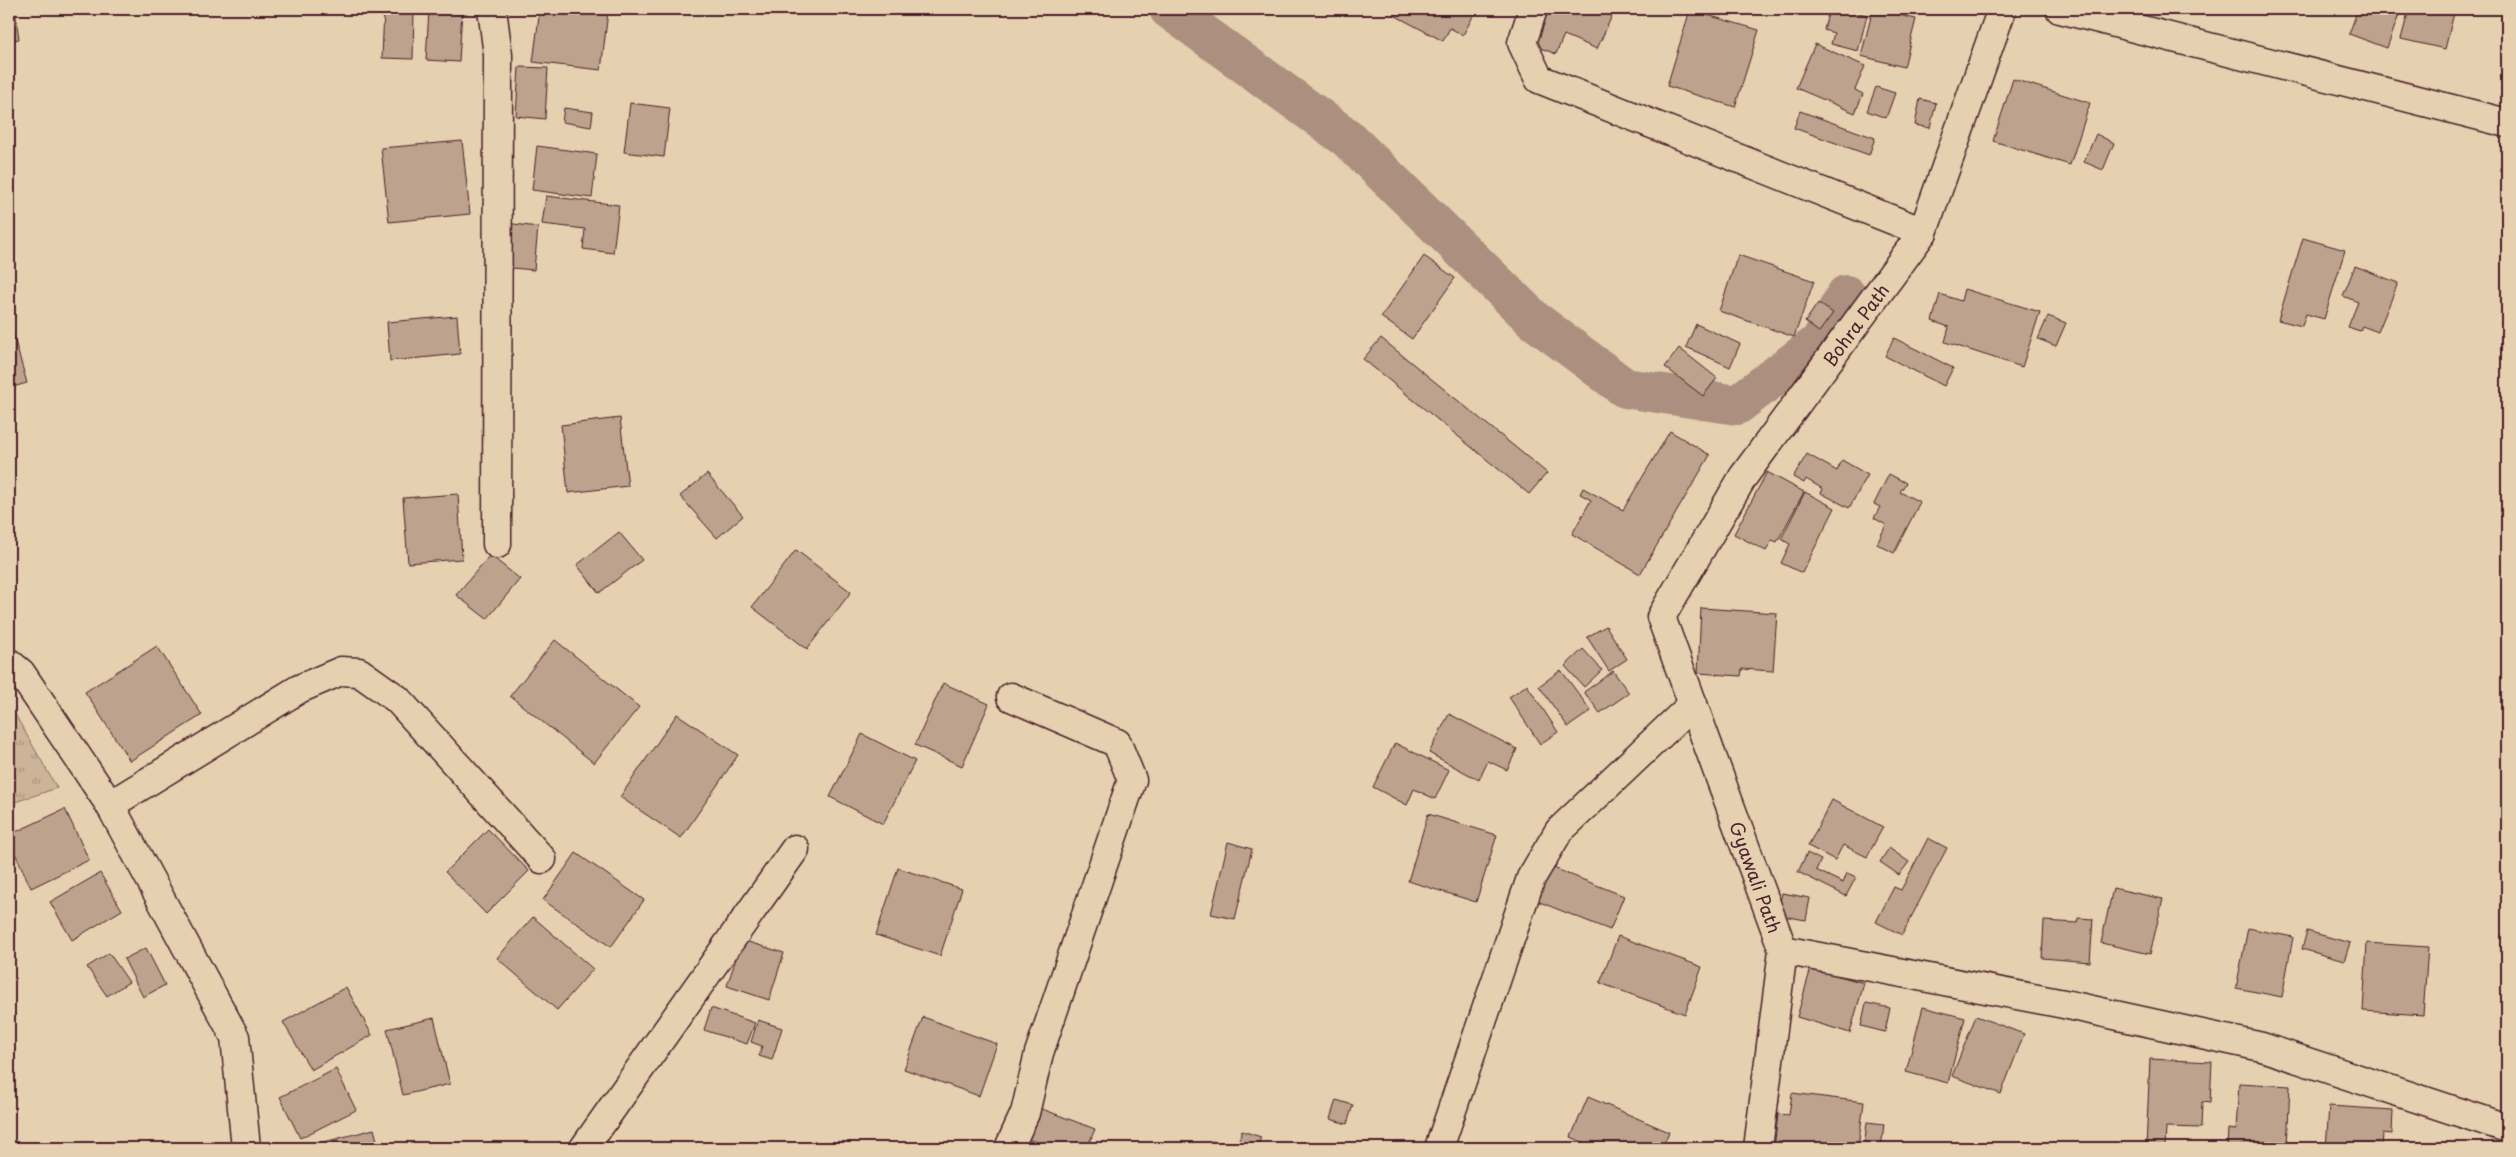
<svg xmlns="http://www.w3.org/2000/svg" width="2516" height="1157" viewBox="0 0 2516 1157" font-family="'Playpen Sans',sans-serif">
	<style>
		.grass { fill: url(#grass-tufts); stroke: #8b6a62 }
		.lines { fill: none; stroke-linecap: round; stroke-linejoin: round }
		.canal { stroke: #ac8f7e; stroke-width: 40 }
		.building { fill: #bda28d; stroke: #4a1f2b }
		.minor-casing { stroke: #4a1f2b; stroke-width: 31 }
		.minor { stroke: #e5d1af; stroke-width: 28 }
		.labels { text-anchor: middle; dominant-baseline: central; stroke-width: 4.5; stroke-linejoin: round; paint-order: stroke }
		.street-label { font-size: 18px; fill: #4a1f2b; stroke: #e5d1af }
	</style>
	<defs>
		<pattern id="grass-tufts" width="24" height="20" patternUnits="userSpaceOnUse" patternTransform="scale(1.25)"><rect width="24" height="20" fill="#ccb499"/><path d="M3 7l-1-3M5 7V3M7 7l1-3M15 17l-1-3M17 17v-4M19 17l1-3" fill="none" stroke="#a8927d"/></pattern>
	</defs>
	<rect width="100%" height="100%" fill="#e5d1af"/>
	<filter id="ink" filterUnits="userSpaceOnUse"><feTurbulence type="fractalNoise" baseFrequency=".02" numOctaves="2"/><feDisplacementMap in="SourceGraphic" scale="10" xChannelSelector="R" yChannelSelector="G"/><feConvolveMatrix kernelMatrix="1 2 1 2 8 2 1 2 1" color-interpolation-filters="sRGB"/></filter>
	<g filter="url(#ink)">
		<path class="grass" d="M9,704L57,788L9,804V703Z"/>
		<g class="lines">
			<path class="canal" d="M1169,9L1347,138L1534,320L1625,388L1737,405L1820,342L1846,295"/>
		</g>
		<g class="building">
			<path d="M384,9H414L413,59L382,58Z"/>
			<path d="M429,9L462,10L459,62L426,60Z"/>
			<path d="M540,9H575L608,12L601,70L533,62Z"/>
			<path d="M1397,9H1477L1463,35L1450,28L1443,41L1394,15Z"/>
			<path d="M1549,9H1615L1597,49L1564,35L1556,54L1535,46Z"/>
			<path d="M1829,9H1843L1867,15L1858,51L1831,44L1834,33L1824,30Z"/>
			<path d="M1873,9L1916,19L1904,67L1861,56Z"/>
			<path d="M2358,9H2401L2387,48L2349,34Z"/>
			<path d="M2409,9H2455L2445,49L2401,39Z"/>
			<path d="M15,10L19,39L9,41V11Z"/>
			<path d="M1690,10L1759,30L1735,107L1667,86Z"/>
			<path d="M1815,44L1865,66L1855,90L1863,94L1855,113L1796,88Z"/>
			<path d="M519,67L548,68L545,119L516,116Z"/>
			<path d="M2013,79L2090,103L2070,165L1993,141Z"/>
			<path d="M1876,87L1895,93L1886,118L1867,111Z"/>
			<path d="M1920,99L1936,103L1930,128L1915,125Z"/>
			<path d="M630,103L670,108L664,157L624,152Z"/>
			<path d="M564,108L593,112L591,127L562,122Z"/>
			<path d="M1800,111L1875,138L1869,155L1794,128Z"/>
			<path d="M2096,134L2114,143L2103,170L2084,162Z"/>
			<path d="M462,141L470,214L389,222L381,148Z"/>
			<path d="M537,146L597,154L592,198L532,190Z"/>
			<path d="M546,196L619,205L613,253L583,249L585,229L542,224Z"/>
			<path d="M506,223L538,227L534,270L501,267Z"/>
			<path d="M2303,238L2345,250L2324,319L2306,314L2302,326L2278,320Z"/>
			<path d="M1738,255L1814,281L1794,337L1719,311Z"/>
			<path d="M1424,256L1455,278L1412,339L1381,317Z"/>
			<path d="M2355,266L2398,283L2378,332L2362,326L2360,331L2348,327L2358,302L2343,296Z"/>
			<path d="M1964,289L2040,312L2022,367L1945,342L1949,327L1932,321L1940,294L1961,301Z"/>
			<path d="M1818,303L1833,313L1819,332L1805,322Z"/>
			<path d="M457,316L460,354L390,361L387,322Z"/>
			<path d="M2048,316L2066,323L2056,346L2038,339Z"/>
			<path d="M9,320L27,383L9,388Z"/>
			<path d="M1696,324L1740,344L1730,367L1686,347Z"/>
			<path d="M1381,338L1547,473L1529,494L1363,359Z"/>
			<path d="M1894,338L1953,368L1944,386L1885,356Z"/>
			<path d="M1679,348L1717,378L1703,396L1665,367Z"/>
			<path d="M620,418L628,486L568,493L561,425Z"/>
			<path d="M1670,431L1710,455L1640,574L1572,534L1591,500L1580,494L1583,488L1623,510Z"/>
			<path d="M1807,454L1837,471L1842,460L1868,475L1849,508L1821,493L1823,489L1806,479L1804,483L1793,477Z"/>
			<path d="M1767,472L1804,492L1777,542L1772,540L1766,551L1734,534Z"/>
			<path d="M707,474L743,516L717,538L680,496Z"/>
			<path d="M1889,474L1906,483L1900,492L1920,502L1894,553L1877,544L1886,525L1874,518L1880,507L1874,504Z"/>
			<path d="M1805,492L1835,508L1802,573L1781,563L1790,544L1781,539Z"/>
			<path d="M458,494L462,559L408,563L403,498Z"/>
			<path d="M619,532L642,560L599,593L577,565Z"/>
			<path d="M796,550L851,592L807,649L752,607Z"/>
			<path d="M490,555L520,579L487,619L456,595Z"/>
			<path d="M1701,608L1777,613L1773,671L1742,669L1741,676L1698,673Z"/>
			<path d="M1606,626L1627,659L1609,671L1587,637Z"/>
			<path d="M555,640L639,707L594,763L510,696Z"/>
			<path d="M157,646L202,715L130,761L85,692Z"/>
			<path d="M1583,649L1602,670L1584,687L1565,666Z"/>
			<path d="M1561,670L1591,711L1568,727L1539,686Z"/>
			<path d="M1613,671L1629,693L1600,713L1584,692Z"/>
			<path d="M943,683L989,704L962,766L915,745Z"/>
			<path d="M1527,685L1558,732L1540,744L1509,697Z"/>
			<path d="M677,714L738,755L681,838L620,797Z"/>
			<path d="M1449,714L1517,749L1507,770L1488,761L1479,780L1429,753Z"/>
			<path d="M862,734L915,761L883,824L830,797Z"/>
			<path d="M1395,743L1449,770L1435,799L1414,789L1407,805L1373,787Z"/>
			<path d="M1832,800L1883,827L1867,857L1843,845L1835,860L1808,846Z"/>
			<path d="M65,809L89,860L31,888L9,840V835Z"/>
			<path d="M1428,814L1497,835L1476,902L1408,881Z"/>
			<path d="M488,829L529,871L486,914L445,872Z"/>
			<path d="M1928,838L1947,848L1902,935L1876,922L1894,887L1901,890Z"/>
			<path d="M1228,842L1252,849L1235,919L1211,914Z"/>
			<path d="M1889,848L1909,862L1899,875L1880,862Z"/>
			<path d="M576,853L644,900L611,947L543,900Z"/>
			<path d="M1807,853L1821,860L1816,870L1843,883L1847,873L1856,877L1846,896L1798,872Z"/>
			<path d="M1551,867L1624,896L1610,930L1537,901Z"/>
			<path d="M898,868L962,889L940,956L876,935Z"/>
			<path d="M100,873L122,910L72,940L50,902Z"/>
			<path d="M2113,888L2163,899L2150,954L2101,943Z"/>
			<path d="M1782,893L1810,898L1806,920L1777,915Z"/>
			<path d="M533,917L593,969L557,1010L497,958Z"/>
			<path d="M2078,918L2093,919L2090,962L2042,958L2044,921L2077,923Z"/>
			<path d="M2248,928L2293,937L2282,997L2236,988Z"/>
			<path d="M2307,931L2350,943L2344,961L2302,949Z"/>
			<path d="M1618,936L1702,967L1685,1014L1600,983Z"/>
			<path d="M742,940L784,953L769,1000L727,986Z"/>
			<path d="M2367,943L2428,947L2423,1015L2363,1011Z"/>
			<path d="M146,948L165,985L143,997L124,959Z"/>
			<path d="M109,953L129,982L107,996L87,967Z"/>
			<path d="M1811,968L1864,983L1850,1033L1797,1017Z"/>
			<path d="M346,987L372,1035L311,1070L283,1022Z"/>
			<path d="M1866,1003L1890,1008L1885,1032L1861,1026Z"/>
			<path d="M1923,1007L1965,1018L1948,1083L1906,1072Z"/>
			<path d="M711,1008L755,1023L747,1044L704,1030Z"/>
			<path d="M1976,1016L2024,1034L2001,1094L1952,1076Z"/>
			<path d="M923,1017L997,1044L979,1096L904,1069Z"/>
			<path d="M434,1018L450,1084L403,1095L387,1029Z"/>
			<path d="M758,1020L782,1028L772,1060L759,1056L762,1046L751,1042Z"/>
			<path d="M2150,1059L2212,1062L2210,1103L2202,1102L2201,1128L2166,1127L2165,1148H2146Z"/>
			<path d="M336,1069L356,1110L300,1138L280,1097Z"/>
			<path d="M2239,1083L2290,1086L2287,1147L2241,1145V1148H2227L2228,1129L2236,1130Z"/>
			<path d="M1792,1093L1864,1102L1858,1148H1774L1778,1114L1789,1115Z"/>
			<path d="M1588,1097L1669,1132L1662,1148H1596L1571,1137Z"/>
			<path d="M1336,1100L1353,1105L1347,1124L1330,1119Z"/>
			<path d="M2329,1106L2393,1110L2392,1134L2383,1133L2382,1148H2326Z"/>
			<path d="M1037,1107L1095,1129L1087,1148H1053L1025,1138Z"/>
			<path d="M1867,1122L1884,1124L1881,1148H1864Z"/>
			<path d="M374,1129L379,1148H301Z"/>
			<path d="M1242,1131L1261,1137L1257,1148H1236Z"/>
			<path d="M1211,1141L1232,1145L1231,1148H1210Z"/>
		</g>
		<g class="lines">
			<defs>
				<g id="minor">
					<path d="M492,9L498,55L497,544"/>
					<path d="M1533,9L1522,43L1539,79L1923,232"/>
					<path d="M2060,9L2507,123"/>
					<path d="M9,663L21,673L110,805L235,1037L246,1148"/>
					<path d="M110,805L299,689L341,671L359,672L397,699L542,859"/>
					<path d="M1783,950L2064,1004L2262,1047L2507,1128"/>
					<path d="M584,1148L795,849"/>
					<path d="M1009,1148L1025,1113L1039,1053L1132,780L1117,743L1011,697"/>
					<path d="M1439,1148L1531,878L1559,831L1693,704"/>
					<path id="s1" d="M1758,1148L1783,950L1661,617L1743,477L1923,232L2002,9"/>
				</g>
			</defs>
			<use href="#minor" class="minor-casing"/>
			<use href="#minor" class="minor"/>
		</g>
	</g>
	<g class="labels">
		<g class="street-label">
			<text stroke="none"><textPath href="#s1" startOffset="906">Bohra Path</textPath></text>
			<text transform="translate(1756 877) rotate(70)">Gyawali Path</text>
		</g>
	</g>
	<rect width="2516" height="1157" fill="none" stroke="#e5d1af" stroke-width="30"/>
	<rect x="15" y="15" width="2486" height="1127" fill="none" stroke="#4a1f2b" stroke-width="2" filter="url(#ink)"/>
</svg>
